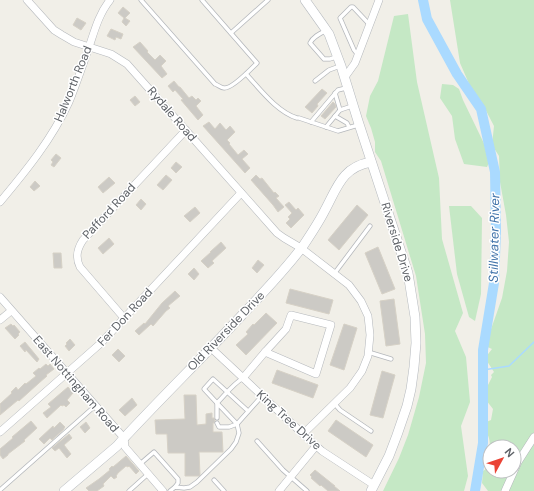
<svg xmlns="http://www.w3.org/2000/svg" width="534" height="491" viewBox="0 0 534 491" font-family="'DM Sans',sans-serif">
	<style>
		.green { fill: #c5e8c5 }
		.lines { fill: none; stroke-linecap: round; stroke-linejoin: round }
		.stream { stroke: #aadaff; stroke-width: 1.5 }
		.river { stroke: #aadaff; stroke-width: 10 }
		.building { fill: #cccac5; stroke: #d6d1c6 }
		.lane-casing { stroke: #b5b8bc; stroke-width: 5 }
		.street-casing { stroke: #b5b8bc; stroke-width: 8 }
		.secondary-casing { stroke: #b6babf; stroke-width: 10 }
		.lane { stroke: #fff; stroke-width: 3.5 }
		.street { stroke: #fff; stroke-width: 7 }
		.secondary { stroke: #fff; stroke-width: 9 }
		.labels { text-anchor: middle; dominant-baseline: central; stroke-width: 3; stroke-linejoin: round; paint-order: stroke }
		.street-label { font-size: 12px; fill: #5f6368; stroke: #fff }
		.water-label { font-size: 13px; font-style: italic; fill: #4174aa; stroke: #fff }
	</style>
	<rect width="100%" height="100%" fill="#f1efe8"/>
	<g class="green">
		<path d="M450,0H534V491H488L482,483L483,471L489,467V463L486,460L490,455V471H514V447H490C490,438 488,433 482,427L484,423L491,420L493,409L486,400L487,387L492,377L491,375L494,372L485,358L492,349L483,345V335L490,332L502,298L507,271L509,242L506,215L500,182L499,156L492,145L494,126L481,101L470,86L460,63Z"/>
		<path d="M408,14L417,82L439,178L442,239L463,313L455,331L466,357L470,402L461,426L468,476L464,491H383L399,458L408,435L419,397L426,363L425,334L416,276L381,161L375,152V142L371,128L366,116L370,96L378,81L394,16Z"/>
		<path d="M442,84L453,85L459,89L463,100L491,158L487,167L464,164L455,139L452,116L440,98Z"/>
		<path d="M449,206H471L482,218L481,294L475,321L469,317L457,274Z"/>
	</g>
	<g class="lines">
		<path class="stream" d="M483,370L509,366L534,342"/>
		<path class="river" d="M423,0L427,19L457,74L481,109L495,172L496,231L494,283L483,350V443L475,491"/>
	</g>
	<g class="building">
		<path d="M123,7L130,13L125,18L130,21L126,26L122,22L124,18L118,13Z"/>
		<path d="M77,18L86,23L81,30L73,25Z"/>
		<path d="M111,29L123,34L121,39L116,37L115,40L107,36Z"/>
		<path d="M140,42L148,51L147,52L155,60L160,55L166,61L161,66L167,74L162,78L133,47Z"/>
		<path d="M174,81L179,87H180L189,98L192,96L196,100L198,98L201,101L196,106L203,115L198,120L181,100L183,99L175,90L173,92L168,86Z"/>
		<path d="M322,89L327,93L317,104L318,106L312,113L305,107Z"/>
		<path d="M135,96L140,102L135,106L130,100Z"/>
		<path d="M333,102L335,104L336,107L325,119L321,116Z"/>
		<path d="M209,122L215,129L220,123L226,130L230,126L235,132L227,140L230,143L229,144L238,155L244,150L248,154L242,159L250,168L245,173L203,126Z"/>
		<path d="M56,154L61,158L54,167L51,165L53,162L51,160Z"/>
		<path d="M176,162L182,167L176,173L171,168Z"/>
		<path d="M166,175L172,180L163,190L157,185Z"/>
		<path d="M256,175L260,179L262,178L274,193L275,192L279,196L276,198L284,207L278,212L273,205L251,180Z"/>
		<path d="M109,177L115,183L103,193L98,187Z"/>
		<path d="M35,181L40,186L34,191L30,187Z"/>
		<path d="M141,199L146,204L141,210L136,205Z"/>
		<path d="M289,202L296,210L298,208L304,215L291,228L286,223L290,219L288,217L292,213L285,205Z"/>
		<path d="M357,205L368,215L339,250L328,240Z"/>
		<path d="M195,207L200,213L190,222L184,216Z"/>
		<path d="M109,238L114,244L103,254L98,248Z"/>
		<path d="M221,242L226,248L212,261L214,263L208,268L201,261L211,252H210Z"/>
		<path d="M378,247L395,289L382,294L365,253Z"/>
		<path d="M53,253H61L62,268H54Z"/>
		<path d="M258,260L264,265L257,273L252,268Z"/>
		<path d="M194,268L199,274L194,280L188,274Z"/>
		<path d="M290,289L333,300L329,314L286,303Z"/>
		<path d="M175,291L180,296L168,306L170,308L166,311L153,326L151,324L139,335L135,331L144,323L145,324L162,303Z"/>
		<path d="M394,299L400,344L386,346L380,301Z"/>
		<path d="M266,313L277,323L246,355L236,345L248,334L246,332L253,324L254,325Z"/>
		<path d="M11,324L13,326L14,325L20,332L18,334L19,335L15,339L5,328Z"/>
		<path d="M344,324L357,328L344,370L330,365Z"/>
		<path d="M70,339L75,345L69,351L65,346L67,344L66,343Z"/>
		<path d="M25,342L39,359L37,362L26,350L25,352L20,346Z"/>
		<path d="M118,349L125,356L119,362L112,355Z"/>
		<path d="M46,364L48,366L50,364L54,369L46,375L47,376L39,383L19,401L18,400L0,415V404L12,393L11,392L16,387L18,390L25,383L26,384L36,376L33,373L39,368L40,369Z"/>
		<path d="M277,370L318,385L313,398L272,383Z"/>
		<path d="M382,371L395,375L383,418L370,415Z"/>
		<path d="M68,387L73,393L67,400L70,403L66,407L64,405L62,406L61,405L47,418L43,413L51,407L48,404Z"/>
		<path d="M184,395H196L197,425L206,424V414L212,413V418H214L215,421L214,423H213V432H222L223,452H199L200,475L199,476H185V453H168L167,434H156L155,420L185,419Z"/>
		<path d="M132,398L137,405L125,416L119,410Z"/>
		<path d="M336,420L373,445L366,457L328,431Z"/>
		<path d="M31,421L37,428L24,440L25,441L8,454V455L3,459L0,455V449L13,438L12,437Z"/>
		<path d="M60,422L65,427L64,428V429L52,440L50,438L44,444L39,439L53,426L54,428Z"/>
		<path d="M86,422L90,428L85,433L80,427Z"/>
		<path d="M69,434L72,438L64,445L71,454L67,458L59,448L55,451L52,448Z"/>
		<path d="M126,456L139,471L136,474L129,466L128,467L126,466L118,473L116,476L117,477L114,479L111,476L103,484L104,486L97,491H89L86,488L99,479L110,470L109,469L112,466L113,467Z"/>
		<path d="M315,470L335,486H334L340,491H328L321,485L320,486L311,478L312,477L310,475Z"/>
	</g>
	<g class="lines">
		<defs>
			<g id="lane">
				<path d="M141,0L215,84C218,85 221,88 224,88C232,89 251,69 257,63L202,0"/>
				<path d="M325,31C319,34 313,37 310,43L324,59H330L336,57"/>
				<path d="M231,33L268,0"/>
				<path d="M358,55L354,50L340,18L351,7H353L369,24"/>
				<path d="M246,74C260,89 277,112 297,118"/>
				<path d="M315,81L329,70L340,66"/>
				<path d="M335,93L340,110"/>
				<path d="M335,116L347,123L349,127"/>
				<path d="M299,118L338,131L358,125"/>
				<path d="M311,122L338,90L346,88"/>
				<path d="M326,127L340,110L352,106"/>
				<path d="M334,274L370,226"/>
				<path d="M368,352L391,359"/>
				<path d="M243,378C232,385 226,394 217,403L204,389L213,379L248,411"/>
				<path d="M334,403L340,410L371,431"/>
				<path d="M217,423L219,427H229L237,424L262,396"/>
				<path d="M257,441L283,470L307,491"/>
				<path d="M140,464L154,452L178,479V483L175,487"/>
				<path d="M214,480L224,491"/>
				<path d="M0,490L95,406"/>
				<path d="M129,491L148,474"/>
				<path d="M170,491L175,487L184,488L190,487L197,482L231,449L236,442L239,433L237,424L217,403V418"/>
			</g>
			<g id="street">
				<path d="M27,0L54,30L62,35L74,42L111,54L127,64L277,233L284,238L301,248L349,285L361,301L368,316L370,335L368,356L362,371L350,388L303,434"/>
				<path d="M345,77L355,63L379,0"/>
				<path d="M0,202C26,171 52,139 69,102C76,85 82,67 88,50C94,33 98,15 110,0"/>
				<path d="M0,297L124,438L125,447L163,491"/>
				<path d="M291,315L331,325L316,374L265,352L286,329Z"/>
				<path d="M124,318L80,267C75,257 77,249 83,240L186,130"/>
				<path d="M0,320L11,311"/>
				<path d="M211,348L303,434L322,451L374,485"/>
				<path d="M243,378L265,352"/>
				<path d="M0,432L101,343L241,193"/>
				<path d="M279,491L316,446"/>
				<path d="M505,491L518,462L534,437"/>
			</g>
			<g id="secondary">
				<path d="M305,0L322,24L329,34L341,66L358,121L408,273L415,317L416,343L414,367L411,389L407,406L397,435L389,456L371,491"/>
				<path d="M64,491L117,446L124,438C163,396 204,356 243,314C264,292 285,270 303,246C311,234 319,222 325,210C337,188 342,167 371,162"/>
			</g>
		</defs>
		<use href="#lane" class="lane-casing"/>
		<use href="#street" class="street-casing"/>
		<use href="#secondary" class="secondary-casing"/>
		<use href="#lane" class="lane"/>
		<use href="#street" class="street"/>
		<use href="#secondary" class="secondary"/>
	</g>
	<g class="labels">
		<g class="street-label">
			<text transform="translate(73 84) rotate(-68)">Halworth Road</text>
			<text transform="translate(172 114) rotate(49)">Rydale Road</text>
			<text transform="translate(109 211) rotate(-47)">Pafford Road</text>
			<text transform="translate(397 242) rotate(73)">Riverside Drive</text>
			<text transform="translate(125 317) rotate(-47)">Fer Don Road</text>
			<text transform="translate(226 331) rotate(-46)">Old Riverside Drive</text>
			<text transform="translate(76 384) rotate(49)">East Nottingham Road</text>
			<text transform="translate(289 420) rotate(42)">King Tree Drive</text>
		</g>
		<g class="water-label">
			<text transform="translate(494 238) rotate(-89)">Stillwater River</text>
		</g>
	</g>
	<g transform="translate(502 459) rotate(50)"><circle r="19" fill="#ffffff" stroke="#bfc1c3"/>
	<path d="M0-3L7 15L0 10L-7 15Z" fill="#ea4335"/>
	<text y="-6" font-size="11" font-weight="bold" text-anchor="middle" fill="#5f6368">N</text>
	</g>
</svg>
